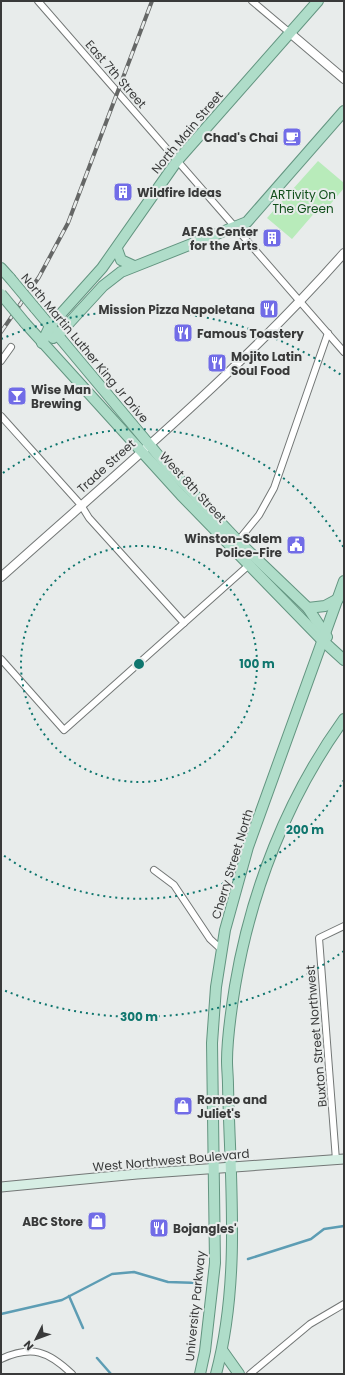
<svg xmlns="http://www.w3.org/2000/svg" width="345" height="1375" viewBox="0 0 345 1375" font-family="Poppins,sans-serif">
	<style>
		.green { fill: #b8ebba }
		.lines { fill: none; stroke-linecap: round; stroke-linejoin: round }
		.stream { stroke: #5d9db4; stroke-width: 2.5 }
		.minor-casing { stroke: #737776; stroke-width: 8 }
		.tertiary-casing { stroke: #737776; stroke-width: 10 }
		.secondary-casing { stroke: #737776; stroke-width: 11 }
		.primary-casing { stroke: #639580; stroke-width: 12 }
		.minor { stroke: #fff; stroke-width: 6 }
		.tertiary { stroke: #fff; stroke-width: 8 }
		.secondary { stroke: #d7eee4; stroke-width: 9 }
		.primary { stroke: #afddc9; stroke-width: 10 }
		.rail-casing { stroke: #656766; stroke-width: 4 }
		.rail { stroke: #e8eceb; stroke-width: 2.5; stroke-dasharray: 8; stroke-linecap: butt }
		.primary-bridge-casing { stroke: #639580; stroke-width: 12; stroke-linecap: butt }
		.primary-bridge { stroke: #afddc9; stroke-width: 10 }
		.ring { fill: none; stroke: #0f766e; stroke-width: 2; stroke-dasharray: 2 4 }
		.labels { text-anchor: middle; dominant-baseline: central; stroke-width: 4; stroke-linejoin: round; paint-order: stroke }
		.street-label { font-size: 12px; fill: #393a3a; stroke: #e8eceb }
		.poi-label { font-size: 12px; font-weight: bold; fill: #393a3a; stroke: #e8eceb; text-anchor: start }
		.park-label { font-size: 12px; fill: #114f1b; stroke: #e8eceb }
		.centre { fill: #0f766e; stroke: #e8eceb; stroke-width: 2 }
		.ring-label { font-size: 12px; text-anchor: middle; font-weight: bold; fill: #0f766e; stroke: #e8eceb; stroke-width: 4; stroke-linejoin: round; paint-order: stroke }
	</style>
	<rect width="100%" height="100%" fill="#e8eceb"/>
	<path class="green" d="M318,161L344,183V188L328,207L323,203L292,239L267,218Z"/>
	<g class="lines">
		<g class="stream">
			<path d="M248,1259L311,1239L324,1229L344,1226"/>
			<path d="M69,1296L83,1328"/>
			<path d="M1,1314L62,1300L112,1274L134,1272L168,1282L199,1283"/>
			<path d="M97,1358L111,1374"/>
		</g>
		<defs>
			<g id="minor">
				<path d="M38,1L344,352"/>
				<path d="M252,1L290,33"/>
				<path d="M1,361L11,347"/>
				<path d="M1,416L81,505L89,518L184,623"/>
				<path d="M238,541L259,515L274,488L328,333"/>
				<path d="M1,659L64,730L249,565"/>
				<path d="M154,870L174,885L210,939L222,950"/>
				<path d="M336,1160L319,938L344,926"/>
				<path d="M1,1359C32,1345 48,1351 72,1374"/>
				<path d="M250,1374L310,1324L344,1304"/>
			</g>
			<g id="tertiary">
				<path d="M290,33L344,79"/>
				<path d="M1,577C118,472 240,371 344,253"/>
			</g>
			<path id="secondary" d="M1,1187L137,1174L344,1159"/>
			<g id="primary">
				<path d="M117,249L121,260L134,266"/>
				<path d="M1,268L10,278"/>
				<path d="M35,308L168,467L238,541L308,608L327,637"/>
				<path d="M25,323L181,495L322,640L344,660"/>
				<path d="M53,338L58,335L103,286L121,272L247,222L344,111"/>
				<path d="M42,343L50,326L102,268L177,161L318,1"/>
				<path d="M308,608L325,606L338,599"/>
				<path d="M222,1350L239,1374"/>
				<path d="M200,1374L205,1351L215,1263L212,1043L216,987L225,930L248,847L344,581"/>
				<path d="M216,1374C241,1280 230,1181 228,1085C228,1077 227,1069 227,1061C227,1036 231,1011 235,986C251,891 287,798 344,719"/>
			</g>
		</defs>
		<use href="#minor" class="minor-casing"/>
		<use href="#tertiary" class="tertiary-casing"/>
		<use href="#secondary" class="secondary-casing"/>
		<use href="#primary" class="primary-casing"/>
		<use href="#minor" class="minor"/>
		<use href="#tertiary" class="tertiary"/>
		<use href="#secondary" class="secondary"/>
		<use href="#primary" class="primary"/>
		<defs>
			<path id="rail" d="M1,332L39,277L68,223L152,1"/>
		</defs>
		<use href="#rail" class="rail-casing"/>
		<use href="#rail" class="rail"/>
		<defs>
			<g id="primary-bridge">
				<path d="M10,278L35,308"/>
				<path d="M1,294L25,323"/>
			</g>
		</defs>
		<use href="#primary-bridge" class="primary-bridge-casing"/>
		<use href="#primary-bridge" class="primary-bridge"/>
	</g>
	<g class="ring">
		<circle cx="139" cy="664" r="118"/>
		<path d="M344 780A235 235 0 0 1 3 855M3 473A235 235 0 0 1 344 548"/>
		<path d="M344 951A353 353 0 0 1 1 989M1 339A353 353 0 0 1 344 377"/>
	</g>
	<defs>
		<symbol id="cafe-square" viewBox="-11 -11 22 22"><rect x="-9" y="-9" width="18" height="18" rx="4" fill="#716ce7" stroke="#e8eceb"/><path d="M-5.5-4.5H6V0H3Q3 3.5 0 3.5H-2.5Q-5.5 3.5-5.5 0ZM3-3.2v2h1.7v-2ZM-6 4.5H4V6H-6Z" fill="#fff"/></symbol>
		<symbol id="building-square" viewBox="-11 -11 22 22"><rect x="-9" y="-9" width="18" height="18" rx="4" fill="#716ce7" stroke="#e8eceb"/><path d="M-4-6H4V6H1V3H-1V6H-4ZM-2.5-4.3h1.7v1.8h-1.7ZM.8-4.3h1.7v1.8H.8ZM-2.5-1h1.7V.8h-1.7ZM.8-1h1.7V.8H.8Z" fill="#fff"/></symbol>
		<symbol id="restaurant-square" viewBox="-11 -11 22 22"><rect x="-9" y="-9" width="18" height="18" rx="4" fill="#716ce7" stroke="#e8eceb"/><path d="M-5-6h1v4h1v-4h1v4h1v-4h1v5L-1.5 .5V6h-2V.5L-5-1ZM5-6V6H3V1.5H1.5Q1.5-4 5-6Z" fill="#fff"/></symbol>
		<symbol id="bar-square" viewBox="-11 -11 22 22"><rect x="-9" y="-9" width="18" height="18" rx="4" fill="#716ce7" stroke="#e8eceb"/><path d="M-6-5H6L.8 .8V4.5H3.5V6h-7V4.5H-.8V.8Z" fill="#fff"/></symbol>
		<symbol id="civic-square" viewBox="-11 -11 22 22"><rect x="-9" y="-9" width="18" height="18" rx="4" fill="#716ce7" stroke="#e8eceb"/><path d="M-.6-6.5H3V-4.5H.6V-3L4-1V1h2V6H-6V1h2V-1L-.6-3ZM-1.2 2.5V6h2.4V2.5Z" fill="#fff"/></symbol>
		<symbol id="shop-square" viewBox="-11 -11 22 22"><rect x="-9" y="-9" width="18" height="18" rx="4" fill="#716ce7" stroke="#e8eceb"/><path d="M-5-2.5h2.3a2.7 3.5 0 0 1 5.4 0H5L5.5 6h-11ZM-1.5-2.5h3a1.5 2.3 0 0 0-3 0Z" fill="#fff"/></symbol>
	</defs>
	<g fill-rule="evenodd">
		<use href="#cafe-square" x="281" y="126" width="22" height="22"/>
		<use href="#building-square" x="112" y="181" width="22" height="22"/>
		<use href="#building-square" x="261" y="227" width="22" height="22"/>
		<use href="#restaurant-square" x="258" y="298" width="22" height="22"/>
		<use href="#restaurant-square" x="172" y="322" width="22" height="22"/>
		<use href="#restaurant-square" x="206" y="352" width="22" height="22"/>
		<use href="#bar-square" x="6" y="385" width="22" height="22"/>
		<use href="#civic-square" x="285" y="534" width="22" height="22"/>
		<use href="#shop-square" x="172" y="1095" width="22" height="22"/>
		<use href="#shop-square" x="86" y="1210" width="22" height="22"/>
		<use href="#restaurant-square" x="148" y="1217" width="22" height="22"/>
	</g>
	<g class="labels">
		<g class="street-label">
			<text transform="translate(116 74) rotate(49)">East 7th Street</text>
			<text transform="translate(187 132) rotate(-50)">North Main Street</text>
			<text transform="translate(85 348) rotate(50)">North Martin Luther King Jr Drive</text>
			<text transform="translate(106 466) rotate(-42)">Trade Street</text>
			<text transform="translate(193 487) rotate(47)">West 8th Street</text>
			<text transform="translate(232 864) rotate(-73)">Cherry Street North</text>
			<text transform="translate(316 1036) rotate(-95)">Buxton Street Northwest</text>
			<text transform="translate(171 1160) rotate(-5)">West Northwest Boulevard</text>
			<text transform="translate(195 1306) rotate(-84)">University Parkway</text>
		</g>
		<g class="poi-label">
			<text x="278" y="137" text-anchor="end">Chad's Chai</text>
			<text x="137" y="192">Wildfire Ideas</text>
			<text x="258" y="231" text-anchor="end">AFAS Center<tspan x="258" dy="14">for the Arts</tspan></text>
			<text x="255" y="309" text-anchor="end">Mission Pizza Napoletana</text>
			<text x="197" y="333">Famous Toastery</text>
			<text x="231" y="356">Mojito Latin<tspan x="231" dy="14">Soul Food</tspan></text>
			<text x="31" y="389">Wise Man<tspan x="31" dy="14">Brewing</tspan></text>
			<text x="282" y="538" text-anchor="end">Winston-Salem<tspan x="282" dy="14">Police-Fire</tspan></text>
			<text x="197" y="1099">Romeo and<tspan x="197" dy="14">Juliet's</tspan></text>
			<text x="83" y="1221" text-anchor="end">ABC Store</text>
			<text x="173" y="1228">Bojangles'</text>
		</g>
		<g class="park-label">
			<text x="303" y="194">ARTivity On<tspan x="303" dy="14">The Green</tspan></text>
		</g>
	</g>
	<circle cx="139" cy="664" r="6" class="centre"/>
	<g class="ring-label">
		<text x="257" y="668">100 m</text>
		<text x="305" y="834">200 m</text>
		<text x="139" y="1021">300 m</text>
	</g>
	<rect width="345" height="1375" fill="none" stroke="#393a3a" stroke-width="4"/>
	<g transform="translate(36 1339) rotate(228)" stroke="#e8eceb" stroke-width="3" paint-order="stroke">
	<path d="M0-3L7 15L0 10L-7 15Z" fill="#393a3a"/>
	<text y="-6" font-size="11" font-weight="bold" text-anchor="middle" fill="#393a3a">N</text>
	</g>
</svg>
